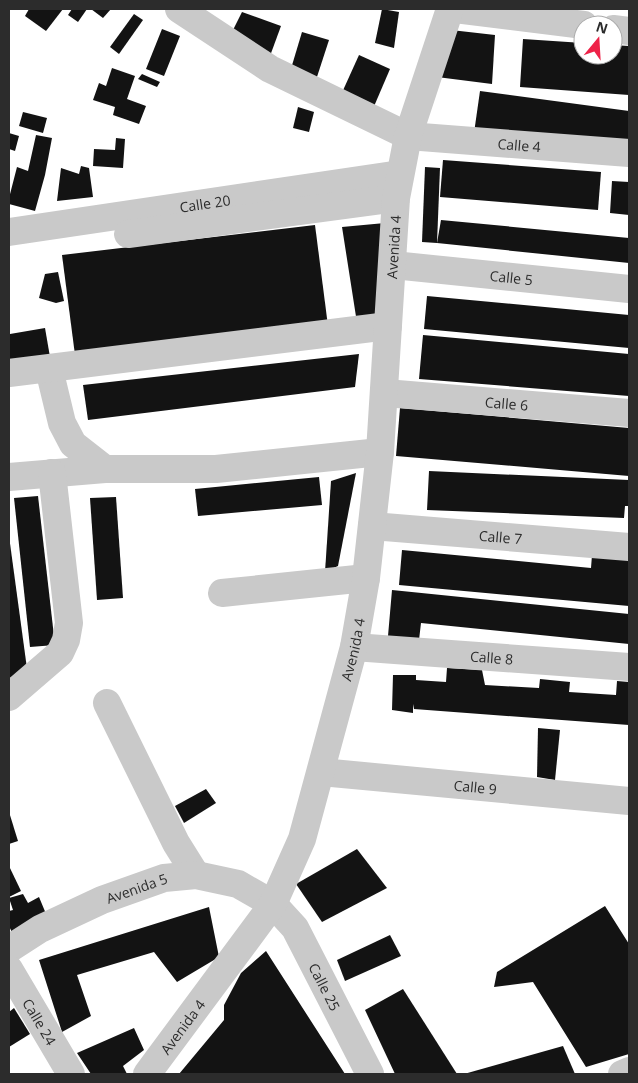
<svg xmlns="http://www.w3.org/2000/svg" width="638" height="1083" viewBox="0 0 638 1083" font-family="'Open Sans',sans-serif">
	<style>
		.building { fill: #131313 }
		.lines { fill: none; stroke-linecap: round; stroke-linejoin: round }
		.minor { stroke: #c9c9c9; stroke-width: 28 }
		.labels { text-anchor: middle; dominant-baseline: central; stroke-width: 5; stroke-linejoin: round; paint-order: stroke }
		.street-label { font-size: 14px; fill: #2c2c2c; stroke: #fff }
	</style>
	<rect width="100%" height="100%" fill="#fff"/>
	<g class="building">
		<path d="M29,9H63L46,31L25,16Z"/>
		<path d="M72,9H87L78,22L68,15Z"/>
		<path d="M91,9H111L103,18Z"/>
		<path d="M382,9L399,12L394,48L375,43Z"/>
		<path d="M242,12L281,26L270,56L231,34Z"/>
		<path d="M134,14L143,20L119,54L110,47Z"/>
		<path d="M162,29L180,36L164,76L146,69Z"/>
		<path d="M451,30L495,35L492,84L437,77Z"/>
		<path d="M302,32L329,40L315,83L290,72Z"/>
		<path d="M523,39L583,43V55L611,57V55H613V45L629,46V95L520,87Z"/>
		<path d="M359,55L390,69L372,111L340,97Z"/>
		<path d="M112,68L135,76L127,99L146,106L139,124L113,115L115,107L93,100L99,83L106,86Z"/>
		<path d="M142,74L160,82L157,87L138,79Z"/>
		<path d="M480,91L629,111V148L474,133Z"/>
		<path d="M298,107L314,112L309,132L293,128Z"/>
		<path d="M23,112L47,118L43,133L19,126Z"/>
		<path d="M9,133L19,136L15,151L9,149Z"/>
		<path d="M36,135L52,138L45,175L35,211L9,204V198L17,167L28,171Z"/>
		<path d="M116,138L125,139L123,168L93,166L94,149L115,150Z"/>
		<path d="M443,160L601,172L598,210L440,197Z"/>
		<path d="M81,166L89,168L93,197L57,201L61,168L79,174Z"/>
		<path d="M425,167L440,168L437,243L422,242Z"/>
		<path d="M612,181L629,182V215L610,213Z"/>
		<path d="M441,220L629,238V263L437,243Z"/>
		<path d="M385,223L382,322L357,323L342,227Z"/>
		<path d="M315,225L328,326L75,355L62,255Z"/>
		<path d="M58,272L64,301L56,303L39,298L45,274Z"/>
		<path d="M427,296L629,315V348L424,329Z"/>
		<path d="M45,328L50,357L10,363V334Z"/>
		<path d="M423,335L629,354V396L419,379Z"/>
		<path d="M359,354L355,387L88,420L83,385Z"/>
		<path d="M400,408L629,428V476L396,456Z"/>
		<path d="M429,471L629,480V506H625L624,518L427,510Z"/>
		<path d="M356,473L338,566L325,572L331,481Z"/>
		<path d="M319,477L322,505L198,516L195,489Z"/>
		<path d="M38,496L55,645L30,647L14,498Z"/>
		<path d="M116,497L123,598L97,600L90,498Z"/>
		<path d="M9,536L28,676L9,678Z"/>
		<path d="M402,550L591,568L592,555L629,558V606L399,585Z"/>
		<path d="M392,590L629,614V644L421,623L419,640L388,636Z"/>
		<path d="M447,668L482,670L485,685L539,688L540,679L570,682L569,692L616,695L617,681L629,682V725L414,709L413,704V713L392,710L393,675H416V680L446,682Z"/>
		<path d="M538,728L560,730L555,780L537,777Z"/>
		<path d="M206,789L216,803L184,823L175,806Z"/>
		<path d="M9,812L18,841L9,844Z"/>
		<path d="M357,849L387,888L322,922L296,884Z"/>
		<path d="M9,866L21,891L9,897Z"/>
		<path d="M23,894L28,903L39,897L49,921L14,937L9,926V911L13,910L9,898Z"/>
		<path d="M605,906L629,944V1054L586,1067L533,982L494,987L497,972Z"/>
		<path d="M209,907L219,957L177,982L154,952L77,975L91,1016L62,1032L39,960Z"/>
		<path d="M390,935L401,956L345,981L337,960Z"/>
		<path d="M266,951L345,1074H179L224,1020V1005L241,973Z"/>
		<path d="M403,989L457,1074H395L365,1010Z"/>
		<path d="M14,1008L30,1034L9,1047V1012Z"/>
		<path d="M134,1028L144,1050L123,1066L127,1074H91L77,1053Z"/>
		<path d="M563,1046L575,1074H464Z"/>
	</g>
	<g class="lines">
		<g class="minor">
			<path id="s1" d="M179,9L270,69L408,136L629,153"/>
			<path d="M455,9L584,25"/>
			<path d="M613,29L629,31"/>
			<path id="s2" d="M9,232L400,174"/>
			<path d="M128,234L396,198"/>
			<path id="s3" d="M393,265L629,289"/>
			<path d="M49,369L62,423L73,444L105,469"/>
			<path d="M9,373L388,326"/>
			<path id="s4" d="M385,393L629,413"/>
			<path d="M9,477L105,469H216L380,452"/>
			<path id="s5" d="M372,526L629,547"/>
			<path d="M222,593L366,578"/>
			<path id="s6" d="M354,647L629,667"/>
			<path d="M9,697L60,653L66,640L69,623L52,473"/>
			<path d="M107,703L176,843L196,875"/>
			<path id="s7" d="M321,772L629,801"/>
			<path id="s8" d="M9,949L40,929L102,900L164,878L196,875L238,884L273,904L295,928L370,1074"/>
			<path id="s9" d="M9,969L71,1074"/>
			<path id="s10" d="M147,1074L273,904L302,839L354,647L366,578L380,452L396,198L408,136L450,9"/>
			<path d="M622,1074L629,1071"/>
		</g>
	</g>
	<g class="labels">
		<g class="street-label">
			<text stroke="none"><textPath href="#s1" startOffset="374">Calle 4</textPath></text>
			<text stroke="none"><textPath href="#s2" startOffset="198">Calle 20</textPath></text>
			<text stroke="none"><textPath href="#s10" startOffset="884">Avenida 4</textPath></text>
			<text stroke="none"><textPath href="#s3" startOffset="119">Calle 5</textPath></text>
			<text stroke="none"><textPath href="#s4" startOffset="122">Calle 6</textPath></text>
			<text stroke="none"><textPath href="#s5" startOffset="129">Calle 7</textPath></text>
			<text stroke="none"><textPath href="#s10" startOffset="479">Avenida 4</textPath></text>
			<text stroke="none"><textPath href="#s6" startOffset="138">Calle 8</textPath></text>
			<text stroke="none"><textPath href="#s7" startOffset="155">Calle 9</textPath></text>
			<text stroke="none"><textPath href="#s8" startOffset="142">Avenida 5</textPath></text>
			<text stroke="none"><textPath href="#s8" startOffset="385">Calle 25</textPath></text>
			<text stroke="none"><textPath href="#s9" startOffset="61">Calle 24</textPath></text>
			<text stroke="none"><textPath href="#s10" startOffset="59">Avenida 4</textPath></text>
		</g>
	</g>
	<rect width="638" height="1083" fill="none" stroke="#2c2c2c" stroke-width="20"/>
	<g transform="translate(598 40) rotate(18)"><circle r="24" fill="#ffffff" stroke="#ababab"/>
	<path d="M0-4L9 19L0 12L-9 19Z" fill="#ee2248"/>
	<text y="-8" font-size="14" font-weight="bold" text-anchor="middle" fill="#2c2c2c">N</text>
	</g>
</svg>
